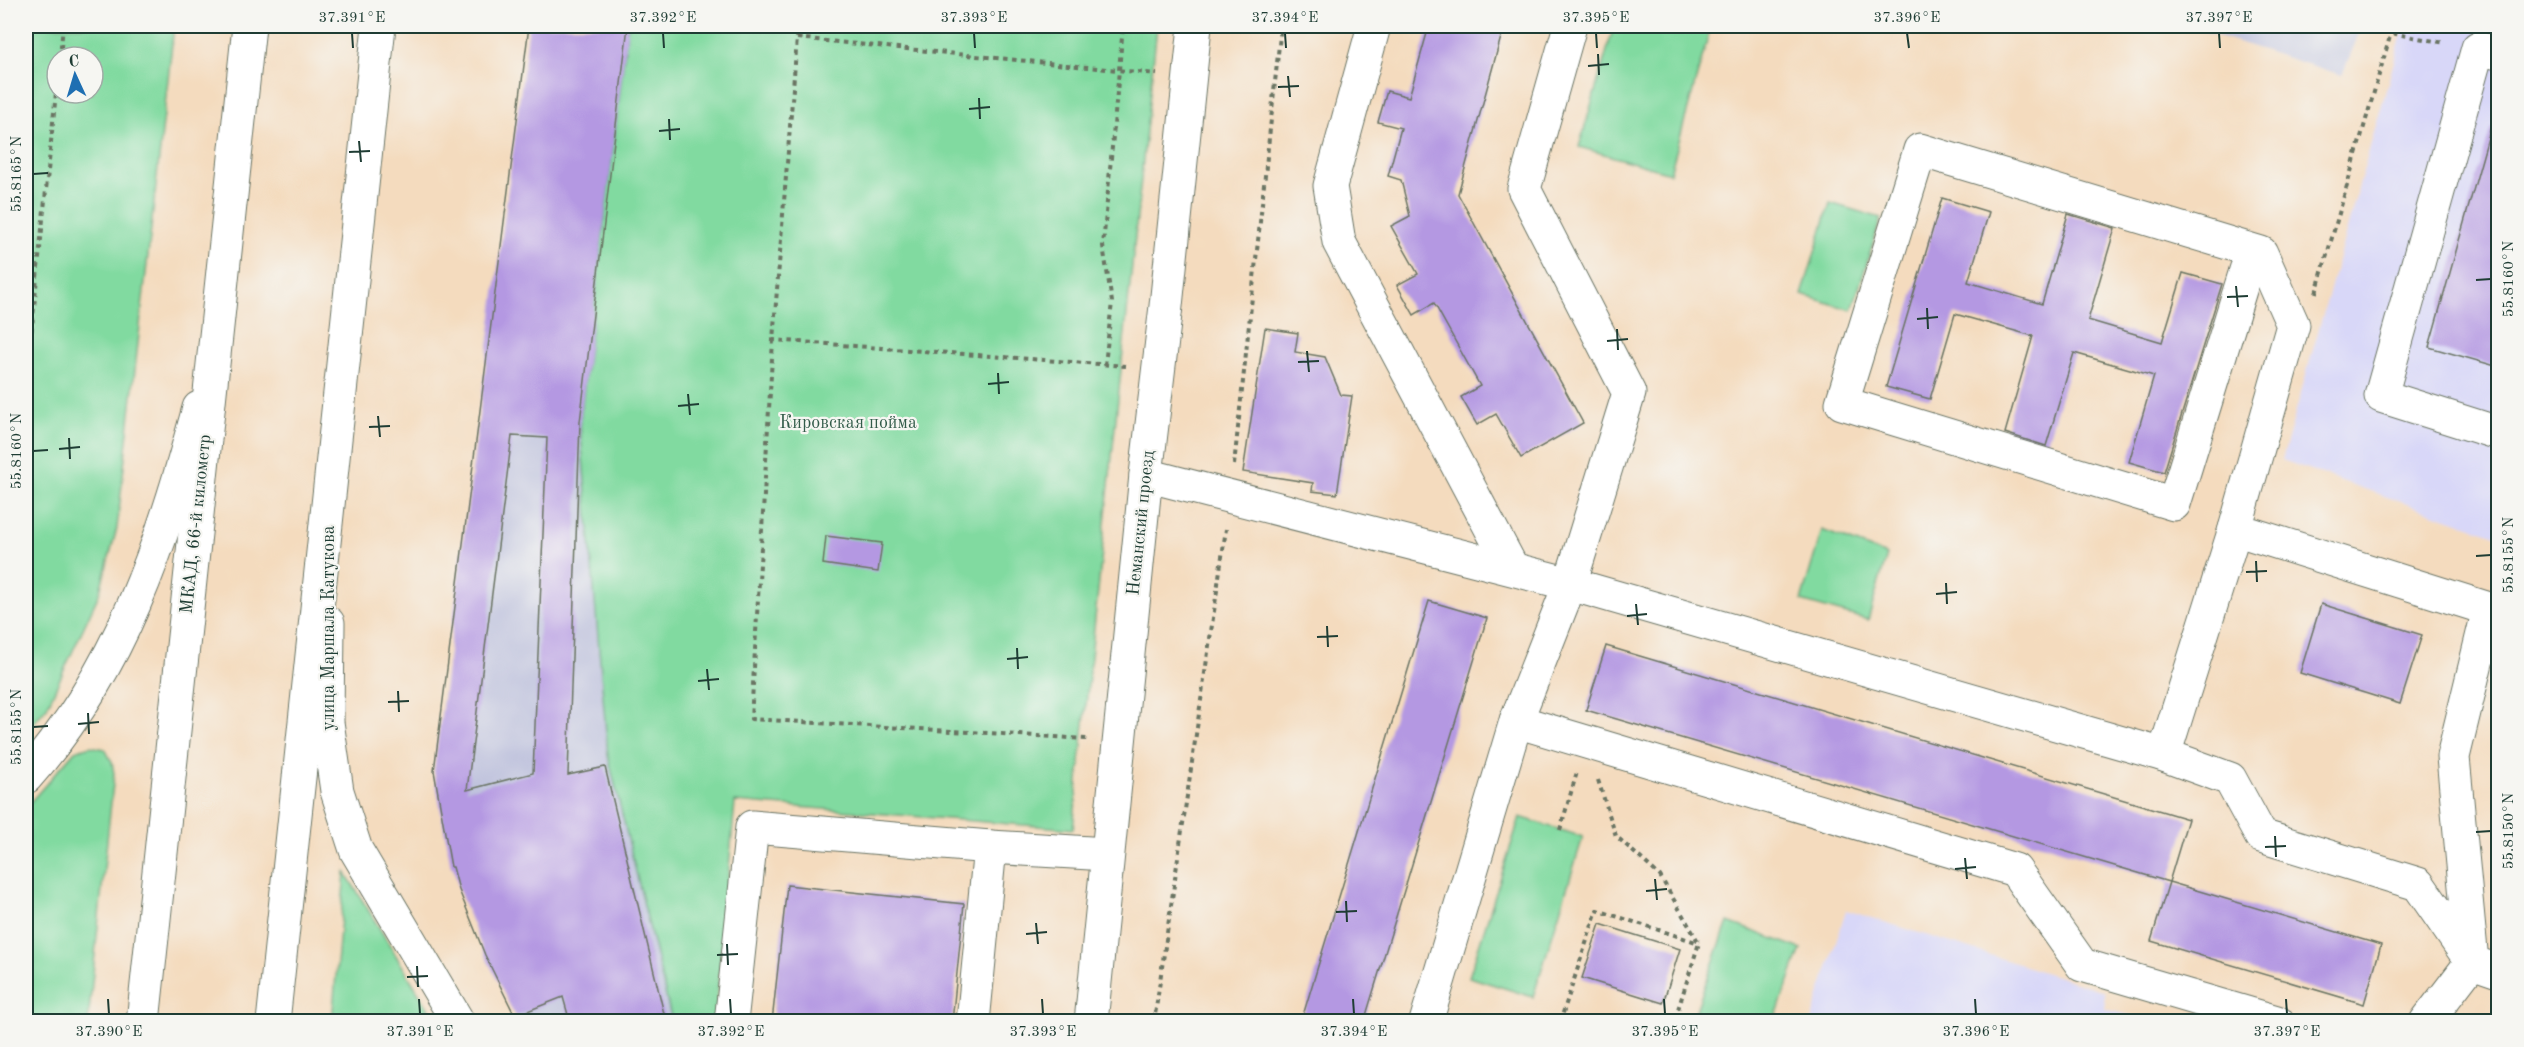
<svg xmlns="http://www.w3.org/2000/svg" width="2524" height="1047" viewBox="0 0 2524 1047" font-family="'Old Standard TT',serif">
	<style>
		.built { fill: #d8d7f8 }
		.industrial { fill: #bfc2dd }
		.green { fill: #81daa0; stroke: #508c6a; stroke-width: 1.5; fill-rule: evenodd }
		.building { fill: #b498e2; fill-rule: evenodd }
		.lines { fill: none; stroke-linecap: round; stroke-linejoin: round }
		.minor-casing { stroke: #6a7464; stroke-width: 35 }
		.major-casing { stroke: #6a7464; stroke-width: 35 }
		.highway-casing { stroke: #6a7464; stroke-width: 35 }
		.path { stroke: #6a7464; stroke-width: 4; stroke-dasharray: 4.5 4.5; stroke-linecap: butt }
		.minor { stroke: #fff; stroke-width: 33 }
		.major { stroke: #fff; stroke-width: 33 }
		.highway { stroke: #fff; stroke-width: 33 }
		.ticks { fill: none; stroke: #1f3d34; stroke-width: 2 }
		.labels { text-anchor: middle; dominant-baseline: central; stroke-width: 4.5; stroke-linejoin: round; paint-order: stroke }
		.park-label { font-size: 18px; fill: #335c4a; stroke: #f6f6f2 }
		.street-label { font-size: 18px; fill: #1f3d34; stroke: #f6f6f2 }
		.neatline { fill: none; stroke: #1f3d34; stroke-width: 2 }
		.ticks-label { font-size: 15px; text-anchor: middle; fill: #1f3d34 }
	</style>
	<rect width="100%" height="100%" fill="#f6f6f2"/>
	<filter id="ink" filterUnits="userSpaceOnUse"><feTurbulence type="fractalNoise" baseFrequency=".0167" numOctaves="2"/><feDisplacementMap in="SourceGraphic" scale="12" xChannelSelector="R" yChannelSelector="G"/><feConvolveMatrix kernelMatrix="1 2 1 2 8 2 1 2 1" color-interpolation-filters="sRGB"/></filter>
	<filter id="wash" filterUnits="userSpaceOnUse"><feTurbulence type="fractalNoise" baseFrequency=".008" numOctaves="4" result="noise"/><feDisplacementMap in="SourceGraphic" scale="24" xChannelSelector="R" yChannelSelector="G"/><feGaussianBlur stdDeviation="1.35" result="paint"/><feColorMatrix in="noise" values="0 0 0 0 0 0 0 0 0 0 0 0 0 0 0 0 0 1.4 0 .05"/><feComposite in="paint" operator="in"/></filter>
	<g filter="url(#wash)">
		<rect width="100%" height="100%" fill="#f4dbbe"/>
		<g class="built">
			<path d="M2404,26H2498V536L2282,460Z"/>
			<path d="M1846,910L2104,991L2105,1009L2151,1021H1811Z"/>
		</g>
		<g class="industrial">
			<path d="M529,26H628L580,422L608,756L672,1021H518L485,955L459,890L444,830L434,771Z"/>
			<path d="M2187,26H2362L2342,75Z"/>
		</g>
		<g class="green">
			<path d="M26,26H174L117,528L99,594L47,707L26,732ZM57,57H93V93H57Z"/>
			<path d="M628,26H1157L1073,829L735,802L715,1021H672L608,756L580,422Z"/>
			<path d="M1614,26H1711L1670,173L1579,147Z"/>
			<path d="M1830,203L1881,218L1852,310L1802,295Z"/>
			<path d="M1822,530L1887,555L1868,620L1801,601Z"/>
			<path d="M90,746L105,749L112,762L114,774L88,1021H26V807L75,751Z"/>
			<path d="M1520,817L1583,837L1533,997L1469,977Z"/>
			<path d="M345,872L436,1021H332Z"/>
			<path d="M1728,922L1801,949L1774,1021H1692Z"/>
		</g>
		<g id="blocks">
			<g class="building">
				<path d="M529,26H628L580,422L568,775L605,767L666,1022H570L563,997L515,1016L485,955L459,890L453,867H451L434,771ZM512,436L547,438L533,773L467,790Z"/>
				<path d="M1429,26H1504L1458,194L1583,423L1521,458L1496,414L1477,425L1461,397L1480,386L1434,303L1414,315L1397,285L1418,274L1391,226L1410,216L1401,180L1388,176L1401,128L1378,122L1387,91L1409,97Z"/>
				<path d="M2491,127L2499,128V367L2429,347Z"/>
				<path d="M1942,198L1989,212L1968,282L2042,304L2068,214L2115,228L2088,320L2162,342L2183,273L2222,284L2164,472L2129,462L2154,376L2074,353L2046,446L2005,433L2033,336L1955,314L1930,399L1886,387Z"/>
				<path d="M1265,328L1298,333L1295,352L1325,357L1341,395L1352,396L1337,494L1312,491L1313,483L1243,472Z"/>
				<path d="M826,536L882,543L878,572L823,564Z"/>
				<path d="M1429,601L1487,618L1438,779L1364,1022H1301Z"/>
				<path d="M2321,604L2422,635L2400,704L2300,673Z"/>
				<path d="M1606,646L2188,819L2169,882L1586,710Z"/>
				<path d="M2169,882L2381,945L2364,1004L2151,941Z"/>
				<path d="M787,885L964,904L952,1022H772Z"/>
				<path d="M1600,924L1680,949L1663,1003L1582,978Z"/>
			</g>
		</g>
	</g>
	<g filter="url(#ink)">
		<use href="#blocks" fill-opacity="0" stroke="#6a7464" stroke-width="1.5"/>
		<g class="lines">
			<defs>
				<g id="minor">
					<path d="M1374,26L1330,186L1339,242L1512,568"/>
					<path d="M2498,53L2478,48L2381,396L2498,433"/>
					<path d="M2252,251L2174,504L1842,403L1920,150L2261,253L2293,325L2235,529L2489,609L2453,757L2472,962L2498,971"/>
					<path d="M1146,475L1570,584L2164,755L2230,779L2261,836L2418,884L2472,962L2426,1022"/>
					<path d="M1516,721L2015,870L2082,965L2277,1022"/>
					<path d="M2164,755L2235,529"/>
					<path d="M26,777C121,671 162,544 199,408"/>
					<path d="M990,847L1107,854"/>
					<path d="M731,1022L752,827L990,847L973,1022"/>
					<path d="M1091,1022L1146,475L1166,306L1195,26"/>
					<path d="M1426,1022L1516,721L1570,584L1629,393L1524,189L1570,26"/>
				</g>
				<path id="major" d="M328,623L327,722L337,791L356,850L458,1022"/>
				<g id="highway">
					<path d="M143,1022L249,26"/>
					<path d="M273,1022L379,26"/>
				</g>
			</defs>
			<use href="#minor" class="minor-casing"/>
			<use href="#major" class="major-casing"/>
			<use href="#highway" class="highway-casing"/>
			<g class="path">
				<path d="M2390,26L2391,33L2445,43"/>
				<path d="M797,38L798,26"/>
				<path d="M60,57L63,26"/>
				<path d="M2316,293L2391,33"/>
				<path d="M773,340L751,719L1087,739"/>
				<path d="M1105,365L1112,302L1103,246L1123,26"/>
				<path d="M1126,366L773,340L797,38L1157,74"/>
				<path d="M26,385L57,83"/>
				<path d="M1234,465L1281,26"/>
				<path d="M1598,780L1616,836L1660,876L1699,943L1674,1022"/>
				<path d="M1560,830L1577,772"/>
				<path d="M1154,1022L1226,529"/>
				<path d="M1560,1022L1597,910L1699,943"/>
			</g>
			<use href="#minor" class="minor"/>
			<use href="#major" class="major"/>
			<use href="#highway" class="highway"/>
		</g>
	</g>
	<path class="ticks" d="M352,33L353,48M663,33L664,48M974,33L975,48M1285,33L1286,48M1596,33L1597,48M1907,33L1909,48M2219,33L2220,48M1598,54L1599,75M1588,66L1609,64M1288,76L1290,97M1278,87L1299,86M979,98L980,119M969,109L990,107M669,119L670,140M659,131L680,129M359,141L361,162M349,152L370,151M33,174L48,173M2476,280L2491,279M2236,286L2238,307M2227,297L2248,296M1927,308L1928,329M1917,319L1938,317M1617,329L1618,350M1607,341L1628,339M1307,351L1309,372M1298,362L1319,361M998,373L999,394M988,384L1009,382M688,394L690,415M678,406L699,404M378,416L380,437M369,427L390,426M69,438L70,459M59,449L80,447M33,451L48,450M2476,556L2491,555M2256,561L2257,582M2246,572L2267,571M1946,583L1947,604M1936,594L1957,592M1636,604L1638,625M1627,616L1647,614M1327,626L1328,647M1317,637L1338,636M1017,648L1018,669M1007,659L1028,657M707,669L709,690M698,681L719,679M398,691L399,712M388,702L409,701M88,713L89,734M78,724L99,722M33,727L48,726M2476,832L2491,831M2275,836L2276,857M2265,847L2286,846M1965,858L1967,879M1955,869L1976,867M1655,879L1657,900M1646,891L1667,889M1346,901L1347,922M1336,912L1357,911M1036,923L1038,944M1026,934L1047,932M727,944L728,965M717,955L738,954M417,966L418,987M407,977L428,976M108,999L109,1014M419,999L420,1014M730,999L731,1014M1042,999L1043,1014M1353,999L1354,1014M1664,999L1665,1014M1975,999L1976,1014M2286,999L2287,1014"/>
	<g class="labels">
		<g class="park-label">
			<text x="848" y="423">Кировская пойма</text>
		</g>
		<g class="street-label">
			<text transform="translate(1141 523) rotate(-84)">Неманский проезд</text>
			<text transform="translate(196 524) rotate(-84)">МКАД, 66-й километр</text>
			<text transform="translate(329 628) rotate(-90)">улица Маршала Катукова</text>
		</g>
	</g>
	<rect width="2524" height="1047" fill="none" stroke="#f6f6f2" stroke-width="66"/>
	<g transform="translate(75 75) rotate(356)"><circle r="28" fill="#f6f6f2" stroke="#a0aca6" stroke-width="1.5"/>
	<path d="M0-4.5L10 22L0 15L-10 22Z" fill="#1f6fb2"/>
	<text y="-9" font-size="16" font-weight="bold" text-anchor="middle" fill="#1f3d34">С</text>
	</g>
	<rect x="33" y="33" width="2458" height="981" class="neatline"/>
	<g class="ticks-label">
		<text x="352" y="22">37.391°E</text>
		<text x="663" y="22">37.392°E</text>
		<text x="974" y="22">37.393°E</text>
		<text x="1285" y="22">37.394°E</text>
		<text x="1596" y="22">37.395°E</text>
		<text x="1907" y="22">37.396°E</text>
		<text x="2219" y="22">37.397°E</text>
		<text transform="translate(16 174) rotate(-90)" y="5">55.8165°N</text>
		<text transform="translate(2508 279) rotate(-90)" y="5">55.8160°N</text>
		<text transform="translate(16 451) rotate(-90)" y="5">55.8160°N</text>
		<text transform="translate(2508 555) rotate(-90)" y="5">55.8155°N</text>
		<text transform="translate(16 727) rotate(-90)" y="5">55.8155°N</text>
		<text transform="translate(2508 831) rotate(-90)" y="5">55.8150°N</text>
		<text x="109" y="1036">37.390°E</text>
		<text x="420" y="1036">37.391°E</text>
		<text x="731" y="1036">37.392°E</text>
		<text x="1043" y="1036">37.393°E</text>
		<text x="1354" y="1036">37.394°E</text>
		<text x="1665" y="1036">37.395°E</text>
		<text x="1976" y="1036">37.396°E</text>
		<text x="2287" y="1036">37.397°E</text>
	</g>
</svg>
